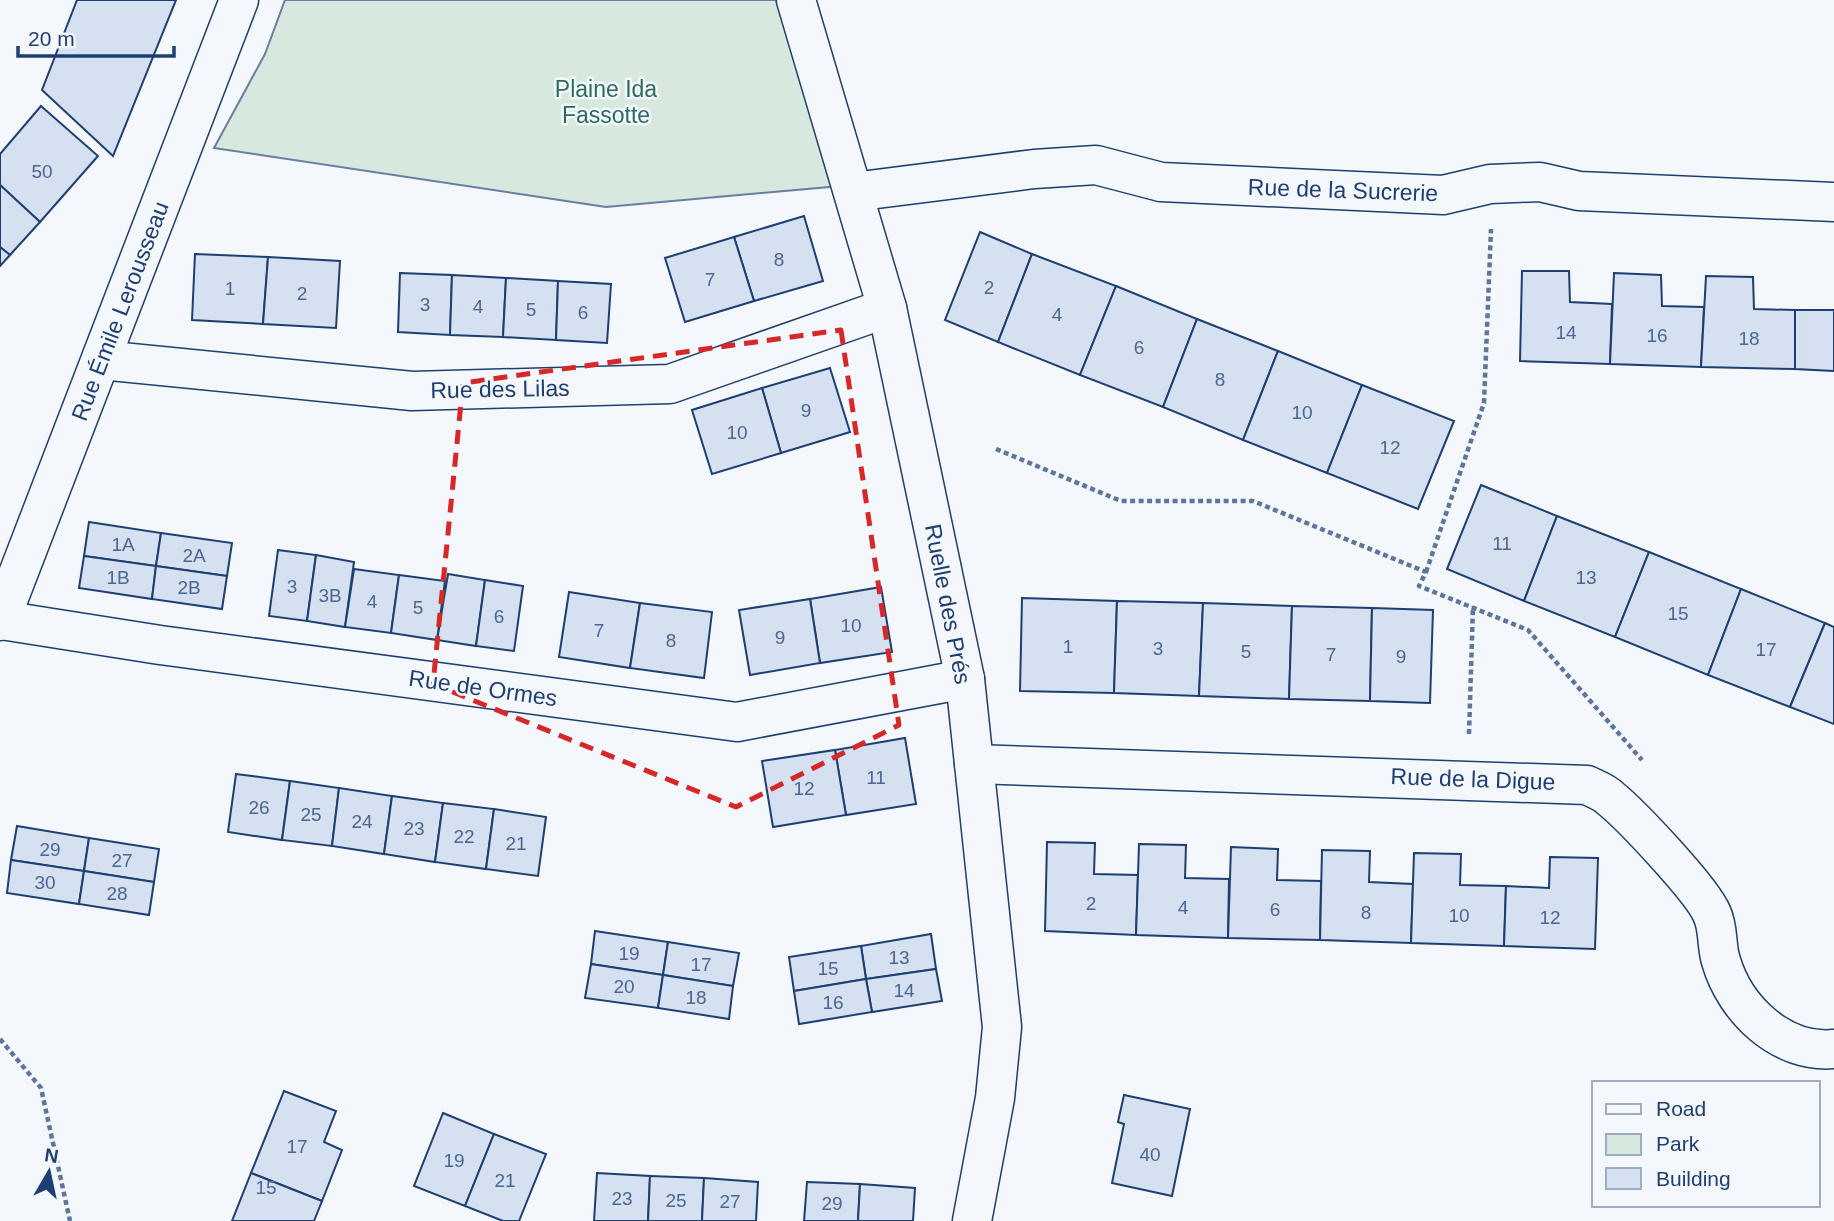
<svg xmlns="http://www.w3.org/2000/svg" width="1834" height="1221" viewBox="0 0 1834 1221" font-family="Arial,sans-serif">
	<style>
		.green { fill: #d7e8df; stroke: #687fa3; stroke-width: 2 }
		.building { fill: #d5e0f0; stroke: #1d3f73; stroke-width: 2 }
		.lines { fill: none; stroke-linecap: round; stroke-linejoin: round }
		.street-casing { stroke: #1d3f73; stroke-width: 41 }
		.path { stroke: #5e769c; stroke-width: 4.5; stroke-dasharray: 5 3.5; stroke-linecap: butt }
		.street { stroke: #f4f7fb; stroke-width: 38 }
		.marked { fill: none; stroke: #d62828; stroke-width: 5; stroke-dasharray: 14 9; stroke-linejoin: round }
		.labels { text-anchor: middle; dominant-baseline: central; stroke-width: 5; stroke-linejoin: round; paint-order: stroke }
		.number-label { font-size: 19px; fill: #4b6792 }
		.park-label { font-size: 23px; fill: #2c6c60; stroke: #f4f7fb }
		.street-label { font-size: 23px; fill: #1d3f73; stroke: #f4f7fb }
	</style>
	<rect width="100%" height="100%" fill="#f4f7fb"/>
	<path class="green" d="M285,0H776L840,186L606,207L214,148L265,54Z"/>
	<g class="building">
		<path d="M77,0H176L113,156L42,90Z"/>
		<path d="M41,106L98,156L40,222L0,185V154Z"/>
		<path d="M0,185L40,222L10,255L0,247Z"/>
		<path d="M804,216L823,281L754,301L734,237Z"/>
		<path d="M980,232L1032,254L998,342L945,320Z"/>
		<path d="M734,237L754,301L685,322L665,258Z"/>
		<path d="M0,247L10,255L0,266Z"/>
		<path d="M195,254L268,257L263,324L192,320Z"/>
		<path d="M1032,254L1116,286L1080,375L998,342Z"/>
		<path d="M268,257L340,261L336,328L263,324Z"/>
		<path d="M1522,271H1569L1570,302L1612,304L1610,364L1520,361Z"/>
		<path d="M400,273L452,275L450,335L398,332Z"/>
		<path d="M1614,273L1661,275L1662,306L1704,307L1701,367L1610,364Z"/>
		<path d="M452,275L506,278L503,337L450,335Z"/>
		<path d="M1706,276L1753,277L1754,309L1795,310V369L1701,367Z"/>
		<path d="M506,278L558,281L556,340L503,337Z"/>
		<path d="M558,281L611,284L607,343L556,340Z"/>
		<path d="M1116,286L1197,319L1163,407L1080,375Z"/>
		<path d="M1795,310H1834V371L1795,369Z"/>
		<path d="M1197,319L1278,351L1243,440L1163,407Z"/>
		<path d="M1278,351L1362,385L1327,473L1243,440Z"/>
		<path d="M830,368L850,432L781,453L762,388Z"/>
		<path d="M1362,385L1454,421L1418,509L1327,473Z"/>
		<path d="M762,388L781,453L712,474L692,410Z"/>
		<path d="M1481,485L1557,516L1524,601L1447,569Z"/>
		<path d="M1557,516L1649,552L1615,637L1524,601Z"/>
		<path d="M89,522L161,533L156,566L84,556Z"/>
		<path d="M161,533L232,543L227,576L156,566Z"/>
		<path d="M278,550L316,555L307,621L269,616Z"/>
		<path d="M1649,552L1741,589L1708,675L1615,637Z"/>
		<path d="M316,555L354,562L345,627L307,621Z"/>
		<path d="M84,556L156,566L152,599L79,588Z"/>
		<path d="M156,566L227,576L222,609L152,599Z"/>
		<path d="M354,569L399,575L391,633L345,627Z"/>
		<path d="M448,574L485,580L476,646L437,640Z"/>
		<path d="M399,575L445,581L437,640L391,633Z"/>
		<path d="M485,580L523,586L514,651L476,646Z"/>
		<path d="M881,587L892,652L820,663L810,599Z"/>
		<path d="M1741,589L1825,623L1790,707L1708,675Z"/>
		<path d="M569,592L640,603L630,668L559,657Z"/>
		<path d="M1022,598L1117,601L1114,693L1020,691Z"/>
		<path d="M810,599L820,663L750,675L739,610Z"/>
		<path d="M1117,601L1203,603L1199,696L1114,693Z"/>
		<path d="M640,603L712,612L704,678L630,668Z"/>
		<path d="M1203,603L1292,606L1289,699L1199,696Z"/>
		<path d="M1292,606L1372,608L1370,701L1289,699Z"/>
		<path d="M1372,608L1433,610L1430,703L1370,701Z"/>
		<path d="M1825,623L1834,627V724L1790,707Z"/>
		<path d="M905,738L916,804L846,815L835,750Z"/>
		<path d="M835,750L846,815L773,827L762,761Z"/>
		<path d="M236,774L290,781L282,840L228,832Z"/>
		<path d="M290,781L339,788L332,846L282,840Z"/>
		<path d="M339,788L392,796L384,854L332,846Z"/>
		<path d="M392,796L443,803L435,862L384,854Z"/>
		<path d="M443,803L494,809L486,869L435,862Z"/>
		<path d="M494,809L546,817L538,876L486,869Z"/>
		<path d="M17,826L89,838L84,871L11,860Z"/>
		<path d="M89,838L159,849L154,882L84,871Z"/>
		<path d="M1047,842L1095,843L1094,874L1138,875L1136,935L1045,931Z"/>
		<path d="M1139,844L1186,845L1185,878L1229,879L1228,938L1136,935Z"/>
		<path d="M1231,847L1278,849L1277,880L1321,881L1320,940L1228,938Z"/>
		<path d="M1322,850L1370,851L1369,882L1413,884L1411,943L1320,940Z"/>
		<path d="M1414,853L1461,854L1460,885L1506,886L1504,946L1411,943Z"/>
		<path d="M1550,857L1598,858L1595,949L1504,946L1506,886L1549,888Z"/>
		<path d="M11,860L84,871L79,904L7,893Z"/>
		<path d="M84,871L154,882L149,915L79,904Z"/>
		<path d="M595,931L668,942L663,975L591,964Z"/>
		<path d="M931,934L936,969L866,979L861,946Z"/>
		<path d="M668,942L739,953L733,986L663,975Z"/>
		<path d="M861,946L866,979L794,991L789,957Z"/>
		<path d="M591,964L663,975L658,1008L585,998Z"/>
		<path d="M936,969L942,1001L872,1012L866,979Z"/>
		<path d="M663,975L733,986L729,1019L658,1008Z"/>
		<path d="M866,979L872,1012L799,1024L794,991Z"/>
		<path d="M284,1091L336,1111L324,1142L342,1150L322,1201L251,1173Z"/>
		<path d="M1124,1095L1190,1109L1172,1196L1112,1183L1124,1124L1118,1122Z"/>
		<path d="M443,1113L494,1134L465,1206L414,1186Z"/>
		<path d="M494,1134L546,1154L519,1221H503L465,1206Z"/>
		<path d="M251,1173L322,1201L314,1221H232Z"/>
		<path d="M597,1173L650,1176L648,1221H594Z"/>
		<path d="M650,1176L704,1178L702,1221H648Z"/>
		<path d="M704,1178L758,1182L756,1221H702Z"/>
		<path d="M807,1182L860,1184L858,1221H804Z"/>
		<path d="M860,1184L915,1188L913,1221H858Z"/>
	</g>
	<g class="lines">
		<defs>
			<g id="street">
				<path d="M796,0L887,308L965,679L1002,1027L995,1098L972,1221"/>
				<path d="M853,192L1034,169L1096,165L1161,182L1443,195L1490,184L1540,182L1579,191L1834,202"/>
				<path d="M101,360L412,391L670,384L887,308"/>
				<path d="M1,620L160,645L737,722L965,679"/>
				<path d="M0,621L239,0"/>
				<path d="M974,764L1587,785C1595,789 1604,792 1610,798C1632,816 1702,890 1712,914C1719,929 1716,946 1721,961C1735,1009 1781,1054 1834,1049"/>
			</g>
		</defs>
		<use href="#street" class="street-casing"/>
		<g class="path">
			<path d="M996,449L1121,501H1253L1426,572L1419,586L1528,630L1642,760"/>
			<path d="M1426,572L1484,403L1491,229"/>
			<path d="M1469,734L1473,606"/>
			<path d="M0,1039L41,1088L70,1221"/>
		</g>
		<use href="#street" class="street"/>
	</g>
	<path class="marked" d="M841,330L899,725L736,807L433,684L463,383Z"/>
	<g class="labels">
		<g class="number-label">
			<text x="42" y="171">50</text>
			<text x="779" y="259">8</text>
			<text x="710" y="279">7</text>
			<text x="989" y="287">2</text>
			<text x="230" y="288">1</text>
			<text x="302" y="293">2</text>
			<text x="425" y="304">3</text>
			<text x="478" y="306">4</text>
			<text x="531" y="309">5</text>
			<text x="583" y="312">6</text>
			<text x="1057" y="314">4</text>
			<text x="1566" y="332">14</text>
			<text x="1657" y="335">16</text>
			<text x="1749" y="338">18</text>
			<text x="1139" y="347">6</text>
			<text x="1220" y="379">8</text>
			<text x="806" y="410">9</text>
			<text x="1302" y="412">10</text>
			<text x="737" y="432">10</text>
			<text x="1390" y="447">12</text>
			<text x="1502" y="543">11</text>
			<text x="123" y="544">1A</text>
			<text x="194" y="555">2A</text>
			<text x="118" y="577">1B</text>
			<text x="1586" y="577">13</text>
			<text x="292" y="586">3</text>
			<text x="189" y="587">2B</text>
			<text x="330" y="595">3B</text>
			<text x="372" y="601">4</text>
			<text x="418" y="607">5</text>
			<text x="1678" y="613">15</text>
			<text x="499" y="616">6</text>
			<text x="851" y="625">10</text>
			<text x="599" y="630">7</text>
			<text x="780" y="637">9</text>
			<text x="671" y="640">8</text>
			<text x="1068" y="646">1</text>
			<text x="1158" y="648">3</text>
			<text x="1766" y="649">17</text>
			<text x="1246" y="651">5</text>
			<text x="1331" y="654">7</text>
			<text x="1401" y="656">9</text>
			<text x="876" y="777">11</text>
			<text x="804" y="788">12</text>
			<text x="259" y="807">26</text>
			<text x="311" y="814">25</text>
			<text x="362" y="821">24</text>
			<text x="414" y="828">23</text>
			<text x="464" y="836">22</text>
			<text x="516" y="843">21</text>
			<text x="50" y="849">29</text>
			<text x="122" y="860">27</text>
			<text x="45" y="882">30</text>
			<text x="117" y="893">28</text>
			<text x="1091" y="903">2</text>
			<text x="1183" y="907">4</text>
			<text x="1275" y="909">6</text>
			<text x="1366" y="912">8</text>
			<text x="1459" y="915">10</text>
			<text x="1550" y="917">12</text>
			<text x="629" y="953">19</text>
			<text x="899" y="957">13</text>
			<text x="701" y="964">17</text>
			<text x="828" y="968">15</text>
			<text x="624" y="986">20</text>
			<text x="904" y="990">14</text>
			<text x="696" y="997">18</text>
			<text x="833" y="1002">16</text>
			<text x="297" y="1146">17</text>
			<text x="1150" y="1154">40</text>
			<text x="454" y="1160">19</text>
			<text x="505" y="1180">21</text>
			<text x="266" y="1187">15</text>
			<text x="622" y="1198">23</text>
			<text x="676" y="1200">25</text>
			<text x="730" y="1201">27</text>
			<text x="832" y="1203">29</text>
		</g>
		<g class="park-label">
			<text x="606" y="89">Plaine Ida<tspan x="606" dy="26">Fassotte</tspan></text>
		</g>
		<g class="street-label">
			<text transform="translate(1343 190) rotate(2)">Rue de la Sucrerie</text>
			<text transform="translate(120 311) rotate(-69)">Rue Émile Lerousseau</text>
			<text transform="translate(500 389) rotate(-1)">Rue des Lilas</text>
			<text transform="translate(948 604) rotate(79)">Ruelle des Prés</text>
			<text transform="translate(483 688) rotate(8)">Rue de Ormes</text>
			<text transform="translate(1473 779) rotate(2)">Rue de la Digue</text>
		</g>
	</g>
	<rect x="1592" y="1081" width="228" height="126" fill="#f4f7fb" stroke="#9eadc5" stroke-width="2"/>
	<rect x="1606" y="1104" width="35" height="10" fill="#f4f7fb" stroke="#9eadc5" stroke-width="2"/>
	<text x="1656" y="1116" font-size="21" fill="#1d3f73">Road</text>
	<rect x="1606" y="1134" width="35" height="21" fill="#d7e8df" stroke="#9eadc5" stroke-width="2"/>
	<text x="1656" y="1151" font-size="21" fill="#1d3f73">Park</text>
	<rect x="1606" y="1168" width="35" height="21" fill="#d5e0f0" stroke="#9eadc5" stroke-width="2"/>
	<text x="1656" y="1186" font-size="21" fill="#1d3f73">Building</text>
	<g transform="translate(49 1172) rotate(9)" stroke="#f4f7fb" stroke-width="5" paint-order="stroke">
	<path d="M0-5L12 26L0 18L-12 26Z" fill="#1d3f73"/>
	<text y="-10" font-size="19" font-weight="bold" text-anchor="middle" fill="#1d3f73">N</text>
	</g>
	<path d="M18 46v10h156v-10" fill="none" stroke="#1d3f73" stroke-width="3.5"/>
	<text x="28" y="46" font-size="21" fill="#1d3f73" stroke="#f4f7fb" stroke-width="5" paint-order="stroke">20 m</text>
</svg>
